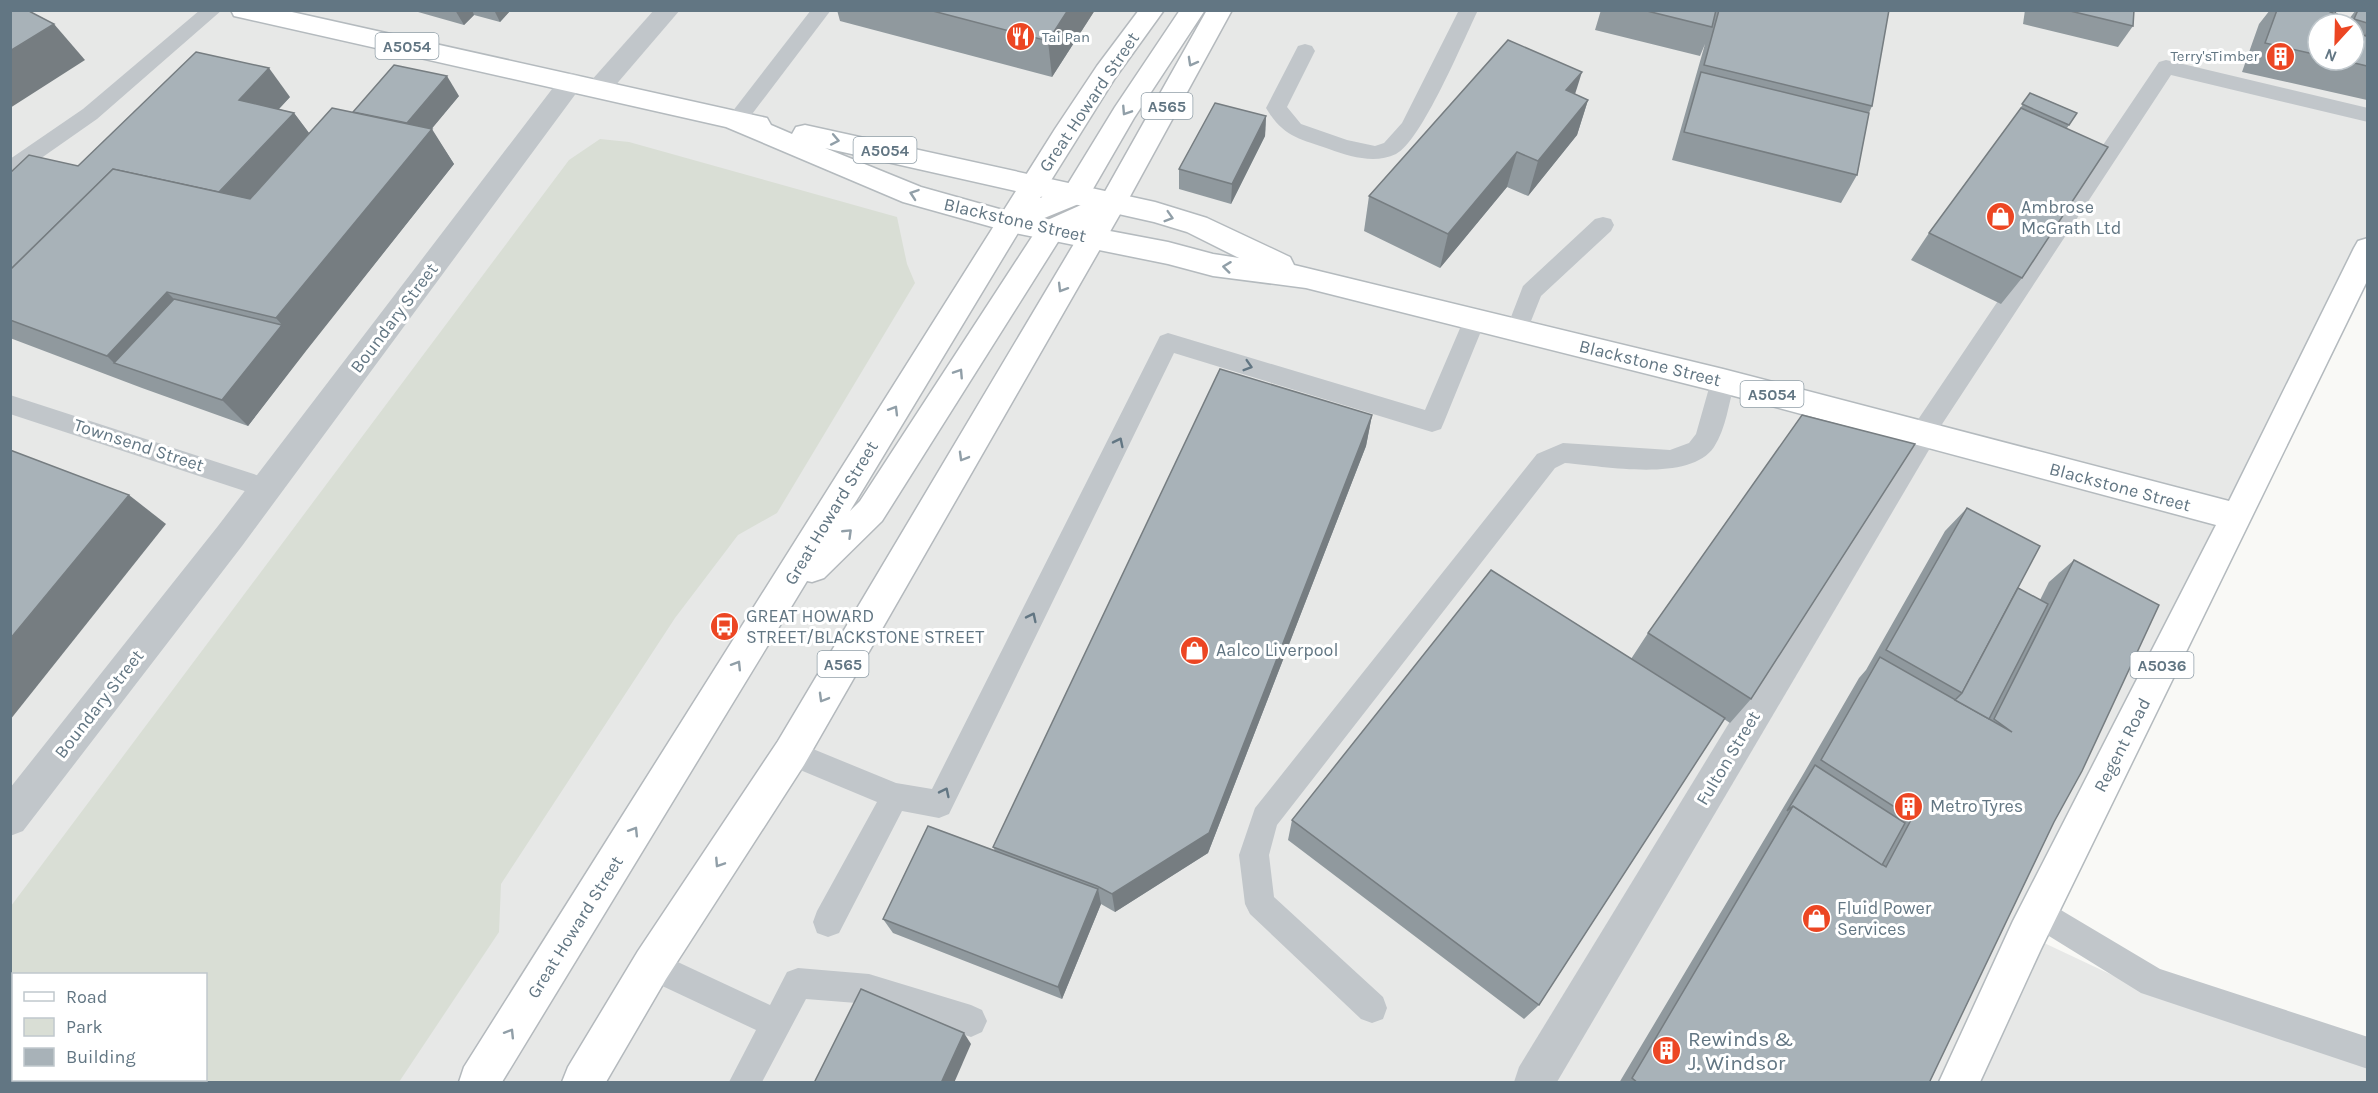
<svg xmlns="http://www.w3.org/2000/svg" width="2378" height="1093" viewBox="0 0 2378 1093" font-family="Karla,sans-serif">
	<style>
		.built { fill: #e7e8e7; fill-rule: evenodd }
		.green { fill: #d9ded5; fill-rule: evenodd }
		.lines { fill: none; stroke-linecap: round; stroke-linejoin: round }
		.primary-casing { stroke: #b4babe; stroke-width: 3 }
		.trunk-casing { stroke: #b4b9bd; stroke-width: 3 }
		.service { fill: #c1c6ca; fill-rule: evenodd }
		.minor { fill: #c1c6ca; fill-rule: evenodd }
		.primary { fill: #fff; fill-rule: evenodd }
		.trunk { fill: #fff; fill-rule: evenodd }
		.wall { fill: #90999e }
		.shaded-wall { fill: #767d81 }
		.building { fill: #a8b2b8; stroke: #767d81; stroke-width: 1.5 }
		.oneway { stroke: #919fa8 }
		.oneway2 { stroke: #627683 }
		.labels { text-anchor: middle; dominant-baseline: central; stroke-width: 6; stroke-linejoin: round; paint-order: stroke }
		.far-poi-label { font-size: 15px; fill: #627683; stroke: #fff; text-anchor: start }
		.shield { fill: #fff; stroke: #919fa8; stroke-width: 1.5 }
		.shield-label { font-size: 16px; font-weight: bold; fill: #627683 }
		.street-label { font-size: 18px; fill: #627683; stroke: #fff }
		.poi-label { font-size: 18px; fill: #627683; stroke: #fff; text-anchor: start }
		.near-poi-label { font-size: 21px; fill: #627683; stroke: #fff; text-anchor: start }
	</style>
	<rect width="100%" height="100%" fill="#f9f9f6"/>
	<path class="built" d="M10,11H2367V248L2027,935L2129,983L2367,1061V1082H11ZM2318,24H2354V60H2318ZM14,974H206V1080H14Z"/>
	<path class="green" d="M600,139L629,142L897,217L907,264L915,283L777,513L738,535L675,618L501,884L499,932L399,1082H11V906L569,160ZM14,974H206V1080H14Z"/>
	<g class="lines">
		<defs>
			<path id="primary" d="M231,10H283L758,116L767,118L771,125L792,134L796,127L805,125L1155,202L1207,218L1290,257L1294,265L1723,369L2229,501L2354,248L2358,241L2368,238V279L2041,949L1980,1082H1939L2013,921L2216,525L1723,393L1306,288L1213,276L1168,264L1010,232L903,202L726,127L243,18L234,16ZM825,148L1154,222L1187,232L1239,258L1213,254L1168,242L1010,212L921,187Z"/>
			<path id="trunk" d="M1139,10H1164L1115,78L1040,198L1066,187L1115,107L1180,10H1205L1134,118L1086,201L1037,221L1027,218L850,511L860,501L1041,223L1103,195L1207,10H1232L1127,202L804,765L666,979L606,1082H562L568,1067L638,951L778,741L1084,227L1061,237L882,521L824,578L812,582L807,581L502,1082H459L464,1067L1055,129L1097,66Z"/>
		</defs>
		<use href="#primary" class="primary-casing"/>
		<use href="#trunk" class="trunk-casing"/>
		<g class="service">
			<path d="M200,10H222L97,119L17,175L10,177V159L83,109Z"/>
			<path d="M811,10H831L743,126L736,128L729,126L726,121L729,116Z"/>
			<path d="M1459,10H1478C1464,39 1421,142 1396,154C1375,164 1351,157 1329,149C1300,139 1283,137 1266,108L1298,46L1305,44L1312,46L1315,51L1287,107L1301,124L1347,140L1375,146L1384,143L1402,123Z"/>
			<path d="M2166,60L2368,108V122L2171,75L1931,441L1922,444L1913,441L1910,434L1913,427L2159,62Z"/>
			<path d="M1603,217L1611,219L1614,225L1611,231L1541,296L1525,336L1517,339L1509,336L1506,330L1523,286L1595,219Z"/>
			<path d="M1475,310L1483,313L1486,319L1444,422L1441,429L1432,432L1174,353L949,814L939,818L902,811L839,933L828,937L817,933L813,922L817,911L877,802L781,762L777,753L781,744L791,740L896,783L932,789L1160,336L1168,333L1425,410L1464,319L1467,313Z"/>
			<path d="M1723,372L1731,374L1735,381C1729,402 1726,429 1714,447C1690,483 1604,466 1565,463L1555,468L1277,825L1269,855L1274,897L1383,997L1387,1008L1383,1019L1372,1023L1361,1019L1250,914L1245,904L1239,855L1255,808L1537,454L1563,443L1670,450L1689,443L1696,434L1711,381L1715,374Z"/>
			<path d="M10,395L275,481L278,488L275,495L266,498L10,414Z"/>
			<path d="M2039,897L2160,969L2368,1037V1069L2141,993L2028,923L2024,912L2028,901Z"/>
			<path d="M652,950L770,1005L787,972L798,968L869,974L971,1005L982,1010L987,1021L982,1032L971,1037L869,1004L806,999L762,1082H729L756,1030L641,976L637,965L641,954Z"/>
		</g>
		<g class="minor">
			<path d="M654,10H680L608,94L599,97L590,94L586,88L590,82Z"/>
			<path d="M571,73L580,76L584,82L580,88L242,546L23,831L10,836V788L218,526L562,76Z"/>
			<path d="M1922,421L1933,425L1938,434L1933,443L1557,1082H1514L1519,1067L1911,425Z"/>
		</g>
		<use href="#primary" class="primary"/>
		<use href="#trunk" class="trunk"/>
	</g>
	<g class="wall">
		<path d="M411,10H511L500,22L474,15L464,25Z"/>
		<path d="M837,10H1095L1052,77L840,21Z"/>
		<path d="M1601,10H1889L1872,106L1869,113L1857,175L1841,203L1672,160L1705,44L1700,56L1595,30Z"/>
		<path d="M2025,10H2134L2133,26L2118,47L2023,24Z"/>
		<path d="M2270,10H2336L2318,24V60H2354V24H2345L2356,10H2367V100L2242,72L2259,24Z"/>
		<path d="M2030,93L2077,113L2067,128L2022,278L2001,304L1911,260L1929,233L2016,115Z"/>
		<path d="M1575,94L1588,100L1577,135L1528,196L1507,187L1440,268L1364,231L1369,196Z"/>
		<path d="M459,96L431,129L454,164L305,351L248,426L142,388L10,338V173L78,166L290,97L279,109L294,113L309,133L353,112Z"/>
		<path d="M1266,116L1265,136L1231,204L1179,189V169Z"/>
		<path d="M1372,415L1366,446L1208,853L1115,912L1101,904L1062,999L893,933L883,919L995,851L993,847Z"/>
		<path d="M1967,508L2018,588L2040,600L2049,582L2074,560L2054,822L1929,1083H1619L1801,778L1859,678L1866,670L1945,531Z"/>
		<path d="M1648,633L1751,699L1730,723L1724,719L1539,1005L1524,1019L1288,840L1292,820L1631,659Z"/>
	</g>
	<g class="shaded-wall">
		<path d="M455,10H472L474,15L464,25Z"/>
		<path d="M494,10H511L500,22Z"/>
		<path d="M1068,10H1095L1052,77L1048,41Z"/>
		<path d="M54,24L85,60L10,108V51Z"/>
		<path d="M269,68L290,97L261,128L239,100Z"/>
		<path d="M1582,72L1571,107L1566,90Z"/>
		<path d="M447,76L459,96L410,155L397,135Z"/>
		<path d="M1588,100L1577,135L1528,196L1538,161Z"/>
		<path d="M294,113L315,141L237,226L214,198Z"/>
		<path d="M1266,116L1265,136L1231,204L1232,184Z"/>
		<path d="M432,129L454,164L306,351L248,426L222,400L282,325L276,318Z"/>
		<path d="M1517,152L1507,187L1440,268L1448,234Z"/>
		<path d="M167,292L200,325L114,363L107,356Z"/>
		<path d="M1372,415L1366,446L1208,853L1115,912L1112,894Z"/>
		<path d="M129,495L166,524L10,720V639Z"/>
		<path d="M1098,889L1101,904L1062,999L1058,987Z"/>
		<path d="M964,1033L971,1044L954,1083H941Z"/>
	</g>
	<g class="building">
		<path d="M10,10H27L54,24L10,51Z"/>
		<path d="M929,10H1068L1048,41Z"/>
		<path d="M1643,10H1716L1712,27Z"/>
		<path d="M1719,10H1889L1872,106L1704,65Z"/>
		<path d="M2066,10H2134L2133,26Z"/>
		<path d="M2277,10H2326L2337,14L2333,24H2318V55L2265,43Z"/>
		<path d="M2326,10H2336L2335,14Z"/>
		<path d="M2358,10H2367V23L2354,19Z"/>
		<path d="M2354,32L2366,36L2367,32V66L2342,60H2354Z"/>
		<path d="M1508,40L1582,72L1566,90L1588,100L1538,161L1517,152L1448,234L1369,196Z"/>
		<path d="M196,52L269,68L239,100L294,113L219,192L113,169L10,270V173L29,155L78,166Z"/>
		<path d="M394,65L447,76L407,123L353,112Z"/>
		<path d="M1701,72L1869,113L1857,175L1684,132Z"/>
		<path d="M2030,93L2077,113L2069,125L2022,104Z"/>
		<path d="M1215,103L1266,116L1232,184L1179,169Z"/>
		<path d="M332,108L432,129L276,318L167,292L107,356L10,320V270L113,169L250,199Z"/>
		<path d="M2021,108L2108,147L2022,278L1929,233Z"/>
		<path d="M174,299L282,325L222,400L114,363Z"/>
		<path d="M1220,369L1372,415L1209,833L1112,894L1097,886L993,847Z"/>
		<path d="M1802,415L1915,444L1751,699L1648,633Z"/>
		<path d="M10,450L129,495L10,639Z"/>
		<path d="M1967,508L2040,546L1962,693L1886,650Z"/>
		<path d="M2074,560L2159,605L2082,771L2054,822L1929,1083H1638L1632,1078L1793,806L1886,867L1912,818L1821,760L1880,657L2012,732L1994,719Z"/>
		<path d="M1491,570L1725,718L1539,1005L1292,820Z"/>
		<path d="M2018,588L2048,604L1989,719L1955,700L1962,693Z"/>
		<path d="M1815,765L1905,823L1882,865L1793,806L1787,811Z"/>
		<path d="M928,826L1098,889L1058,987L883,919Z"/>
		<path d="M861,989L964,1033L941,1083H814Z"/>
	</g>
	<defs><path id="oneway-chevron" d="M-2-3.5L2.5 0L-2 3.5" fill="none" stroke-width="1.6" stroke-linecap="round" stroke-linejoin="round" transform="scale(1.5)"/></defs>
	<g class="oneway">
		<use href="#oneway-chevron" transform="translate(1192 62) rotate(119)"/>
		<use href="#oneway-chevron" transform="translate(1126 111) rotate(123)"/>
		<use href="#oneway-chevron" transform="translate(835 140) rotate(11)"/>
		<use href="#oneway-chevron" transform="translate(914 194) rotate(-161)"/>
		<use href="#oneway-chevron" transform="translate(1169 217) rotate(17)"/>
		<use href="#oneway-chevron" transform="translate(1227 267) rotate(-173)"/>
		<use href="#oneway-chevron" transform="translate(1062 288) rotate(121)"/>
		<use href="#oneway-chevron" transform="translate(959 373) rotate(-57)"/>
		<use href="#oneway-chevron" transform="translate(894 410) rotate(-59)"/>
		<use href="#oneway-chevron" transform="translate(963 457) rotate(120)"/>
		<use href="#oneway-chevron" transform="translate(848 533) rotate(-44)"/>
		<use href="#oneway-chevron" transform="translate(737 665) rotate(-58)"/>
		<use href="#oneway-chevron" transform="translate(823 698) rotate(120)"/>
		<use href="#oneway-chevron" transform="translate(634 831) rotate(-58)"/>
		<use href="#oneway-chevron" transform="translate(719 863) rotate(123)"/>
		<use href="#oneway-chevron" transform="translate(510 1033) rotate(-58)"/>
	</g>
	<g class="oneway2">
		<use href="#oneway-chevron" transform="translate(1248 366) rotate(17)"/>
		<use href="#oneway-chevron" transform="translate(1119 442) rotate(-64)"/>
		<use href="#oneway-chevron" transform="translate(1032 617) rotate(-64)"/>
		<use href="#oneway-chevron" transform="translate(945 792) rotate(-64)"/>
	</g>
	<defs>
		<symbol id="restaurant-disc" viewBox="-11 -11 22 22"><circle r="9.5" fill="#ec4623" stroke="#fff"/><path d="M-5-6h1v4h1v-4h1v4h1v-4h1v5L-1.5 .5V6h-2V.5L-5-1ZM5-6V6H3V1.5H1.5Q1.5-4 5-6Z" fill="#fff"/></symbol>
		<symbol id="building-disc" viewBox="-11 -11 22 22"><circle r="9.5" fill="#ec4623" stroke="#fff"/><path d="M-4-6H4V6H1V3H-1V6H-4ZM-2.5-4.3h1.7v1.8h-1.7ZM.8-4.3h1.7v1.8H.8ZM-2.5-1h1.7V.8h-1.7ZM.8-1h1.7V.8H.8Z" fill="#fff"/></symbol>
		<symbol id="shop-disc" viewBox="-11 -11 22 22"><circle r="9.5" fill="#ec4623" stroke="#fff"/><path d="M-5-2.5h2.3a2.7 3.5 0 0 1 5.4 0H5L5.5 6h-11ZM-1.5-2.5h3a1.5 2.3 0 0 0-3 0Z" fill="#fff"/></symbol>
		<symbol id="bus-disc" viewBox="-11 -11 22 22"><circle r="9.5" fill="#ec4623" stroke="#fff"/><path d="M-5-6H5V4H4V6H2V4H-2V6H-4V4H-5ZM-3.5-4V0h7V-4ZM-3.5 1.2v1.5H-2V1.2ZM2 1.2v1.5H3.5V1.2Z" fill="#fff"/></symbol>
	</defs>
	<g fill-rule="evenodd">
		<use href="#restaurant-disc" x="1004" y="20" width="33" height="33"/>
		<use href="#building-disc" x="2264" y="40" width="33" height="33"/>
		<use href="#shop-disc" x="1984" y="200" width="33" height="33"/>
		<use href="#bus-disc" x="708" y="610" width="33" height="33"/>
		<use href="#shop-disc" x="1178" y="634" width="33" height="33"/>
		<use href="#building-disc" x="1892" y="790" width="33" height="33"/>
		<use href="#shop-disc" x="1800" y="902" width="33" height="33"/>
		<use href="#building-disc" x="1650" y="1034" width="33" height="33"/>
	</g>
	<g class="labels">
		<g class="far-poi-label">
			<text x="1042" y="37">Tai Pan</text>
			<text x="2259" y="56" text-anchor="end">Terry'sTimber</text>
		</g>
		<g class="shield">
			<rect x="375.5" y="33" width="63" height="26" rx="4.5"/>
			<rect x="1141.5" y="93" width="51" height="26" rx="4.5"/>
			<rect x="853.5" y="137" width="63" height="26" rx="4.5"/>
			<rect x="1740.5" y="381" width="63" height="26" rx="4.5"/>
			<rect x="817.5" y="651" width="51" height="26" rx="4.5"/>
			<rect x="2130.5" y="652" width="63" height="26" rx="4.5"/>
		</g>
		<g class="shield-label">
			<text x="407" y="46">A5054</text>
			<text x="1167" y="106">A565</text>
			<text x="885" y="150">A5054</text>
			<text x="1772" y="394">A5054</text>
			<text x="843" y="664">A565</text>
			<text x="2162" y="665">A5036</text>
		</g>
		<g class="street-label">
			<text transform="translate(1089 102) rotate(-56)">Great Howard Street</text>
			<text transform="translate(1015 220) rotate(13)">Blackstone Street</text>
			<text transform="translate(394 318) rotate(-53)">Boundary Street</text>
			<text transform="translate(1650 363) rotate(14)">Blackstone Street</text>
			<text transform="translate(139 445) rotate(18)">Townsend Street</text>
			<text transform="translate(2120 487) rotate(15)">Blackstone Street</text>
			<text transform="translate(831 513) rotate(-59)">Great Howard Street</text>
			<text transform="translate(99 704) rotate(-52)">Boundary Street</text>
			<text transform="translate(2122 745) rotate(-63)">Regent Road</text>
			<text transform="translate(1728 758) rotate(-59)">Fulton Street</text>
			<text transform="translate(575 927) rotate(-58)">Great Howard Street</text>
		</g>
		<g class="poi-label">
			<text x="2021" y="207">Ambrose<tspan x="2021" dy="21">McGrath Ltd</tspan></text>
			<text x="746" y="616">GREAT HOWARD<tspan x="746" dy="21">STREET/BLACKSTONE STREET</tspan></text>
			<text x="1216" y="650">Aalco Liverpool</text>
			<text x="1930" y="806">Metro Tyres</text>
			<text x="1837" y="908">Fluid Power<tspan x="1837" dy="21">Services</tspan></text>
		</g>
		<g class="near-poi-label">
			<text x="1688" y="1039">Rewinds &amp;<tspan x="1688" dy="24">J. Windsor</tspan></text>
		</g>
	</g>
	<rect width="2378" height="1093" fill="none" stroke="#627683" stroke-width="24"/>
	<rect x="12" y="973" width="195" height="108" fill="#ffffff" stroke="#c0c8cd" stroke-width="1.5"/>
	<rect x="24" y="992" width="30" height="9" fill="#ffffff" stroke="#c0c8cd" stroke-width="1.5"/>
	<text x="66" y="1003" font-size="18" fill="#627683">Road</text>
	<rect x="24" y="1018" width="30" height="18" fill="#d9ded5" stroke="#c0c8cd" stroke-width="1.5"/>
	<text x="66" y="1033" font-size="18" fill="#627683">Park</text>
	<rect x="24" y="1048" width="30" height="18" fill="#a8b2b8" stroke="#c0c8cd" stroke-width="1.5"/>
	<text x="66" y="1063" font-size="18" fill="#627683">Building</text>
	<g transform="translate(2336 42) rotate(202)"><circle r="28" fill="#ffffff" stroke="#c0c8cd" stroke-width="1.5"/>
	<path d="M0-4.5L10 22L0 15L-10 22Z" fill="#ec4623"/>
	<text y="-9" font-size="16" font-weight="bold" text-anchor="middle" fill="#627683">N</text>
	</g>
</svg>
